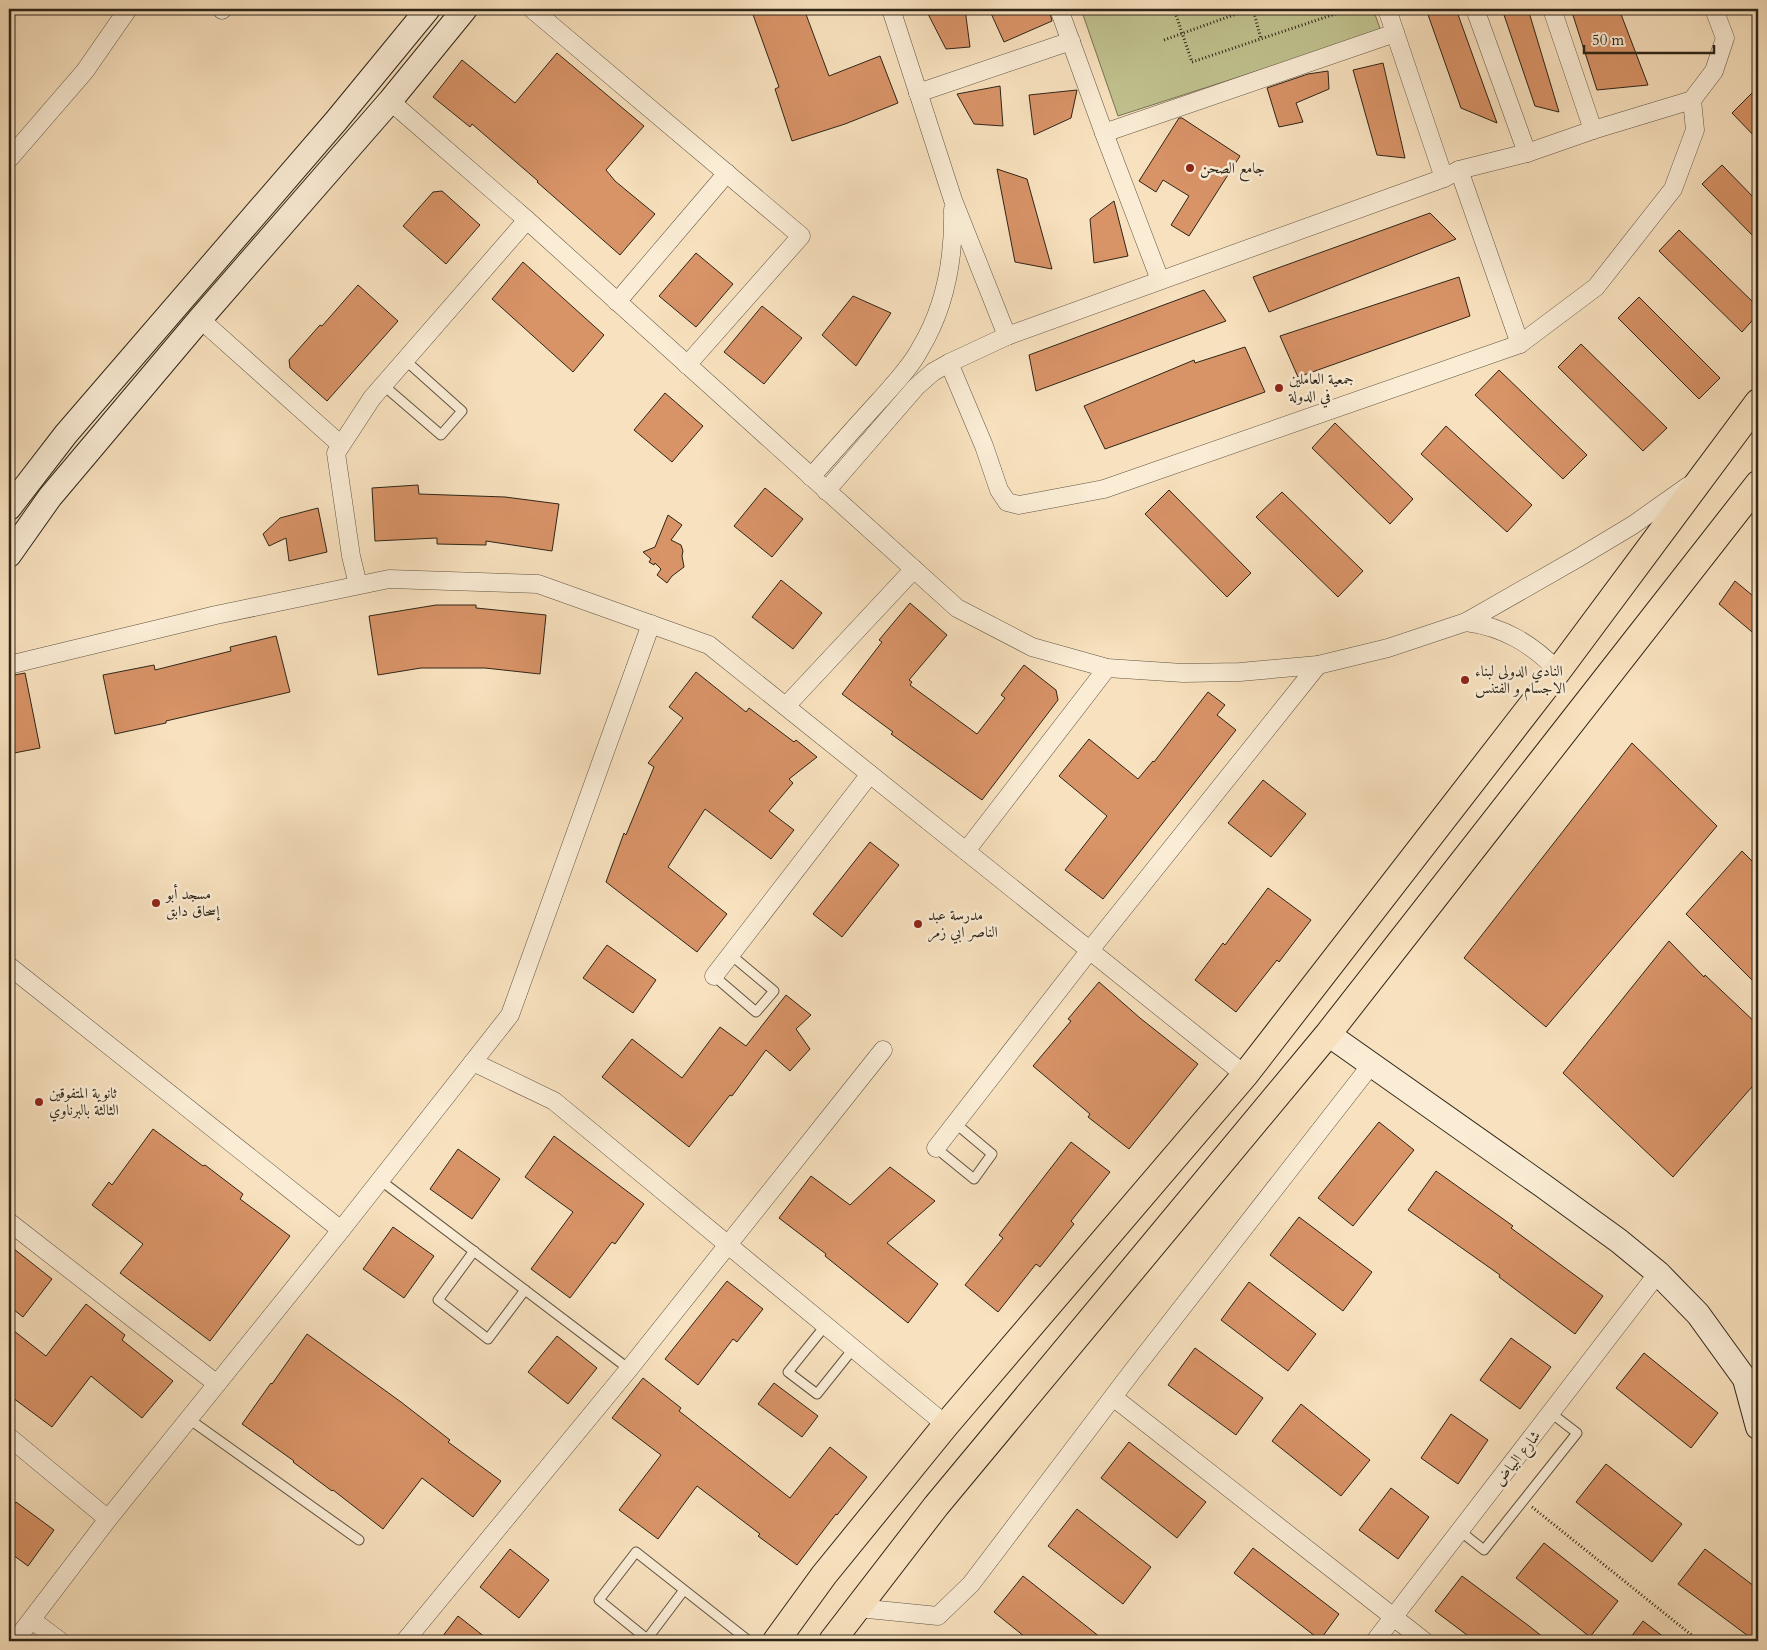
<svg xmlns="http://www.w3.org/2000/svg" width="1767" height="1650" viewBox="0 0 1767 1650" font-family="Cardo,Amiri,serif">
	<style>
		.green { fill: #c0c28f; stroke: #777454 }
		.building { fill: #d89367; stroke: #2e2518 }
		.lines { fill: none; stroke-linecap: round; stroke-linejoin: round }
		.lane-casing { stroke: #605442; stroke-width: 11 }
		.street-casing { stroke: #605442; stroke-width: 19 }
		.secondary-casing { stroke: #2e2518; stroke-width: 26 }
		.primary-casing { stroke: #2e2518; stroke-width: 28 }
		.path { stroke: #2e2518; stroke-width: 3; stroke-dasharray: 1 2.5; stroke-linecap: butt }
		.lane { stroke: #faecd5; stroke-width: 9 }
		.street { stroke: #faecd5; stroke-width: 18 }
		.secondary { stroke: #faecd5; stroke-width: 24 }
		.primary { stroke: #f8e1be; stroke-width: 26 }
		.poi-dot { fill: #8f2418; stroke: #faecd5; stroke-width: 2 }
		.labels { text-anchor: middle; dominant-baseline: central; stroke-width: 5; stroke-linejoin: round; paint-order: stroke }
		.poi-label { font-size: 15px; fill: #2e2518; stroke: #faecd5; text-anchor: start }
		.street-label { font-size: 15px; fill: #2e2518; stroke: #faecd5 }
	</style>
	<rect width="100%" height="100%" fill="#f8e1be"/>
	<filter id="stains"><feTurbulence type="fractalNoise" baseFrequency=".004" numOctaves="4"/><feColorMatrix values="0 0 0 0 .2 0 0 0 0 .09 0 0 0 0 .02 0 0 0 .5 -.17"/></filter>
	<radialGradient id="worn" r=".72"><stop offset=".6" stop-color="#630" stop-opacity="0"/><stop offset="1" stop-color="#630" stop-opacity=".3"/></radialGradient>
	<path class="green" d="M1081,9H1373L1381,31L1118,116Z"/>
	<g class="building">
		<path d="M751,9H804L829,76L880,56L898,103L845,124L792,141L775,89L779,87Z"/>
		<path d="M953,9H965L970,47L946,49L928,14Z"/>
		<path d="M989,9H1049L1052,21L1004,42Z"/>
		<path d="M1426,9H1456L1497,123L1461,108Z"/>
		<path d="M1502,9H1528L1559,112L1535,106Z"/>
		<path d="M1571,9H1619L1648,85L1597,90Z"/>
		<path d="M557,53L644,126L606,170L615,181L655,214L620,255L537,182L538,181L472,124L470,127L433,97L462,60L515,103Z"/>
		<path d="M1383,63L1405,158L1377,155L1353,70Z"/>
		<path d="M1328,71L1329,89L1296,103L1303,122L1279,127L1267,88L1308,74Z"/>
		<path d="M1000,86L1003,126L974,124L957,94Z"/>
		<path d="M1758,87V140L1732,113Z"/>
		<path d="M1077,90L1071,118L1034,135L1029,95Z"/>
		<path d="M1179,118H1182L1240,156L1189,236L1171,225L1189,196L1163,180L1156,192L1139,181Z"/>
		<path d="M1722,165L1758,202V241L1702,184Z"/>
		<path d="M997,169L1027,179L1052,269L1015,262Z"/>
		<path d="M442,191L480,225L446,264L403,226L433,192Z"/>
		<path d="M1114,201L1128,256L1094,263L1090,219Z"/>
		<path d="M1430,213L1456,239L1269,312L1253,277Z"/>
		<path d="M1679,230L1758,307V314L1742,332L1659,251Z"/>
		<path d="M696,253L733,284L696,327L659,296Z"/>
		<path d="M523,262L604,335L573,372L492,299Z"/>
		<path d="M1459,277L1470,316L1298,377L1280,336Z"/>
		<path d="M358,285L398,321L327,401L290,368L289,360L320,325L322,326Z"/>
		<path d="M1204,290L1226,321L1036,391L1029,355Z"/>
		<path d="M853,296L891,313L856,366L822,335Z"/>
		<path d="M1639,297L1720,378L1699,399L1618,318Z"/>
		<path d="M762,306L802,338L764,384L724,352Z"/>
		<path d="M1581,344L1667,428L1643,451L1558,367Z"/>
		<path d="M1245,347L1265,392L1105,449L1084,406L1194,360L1195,363Z"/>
		<path d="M1499,370L1587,455L1563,479L1475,395Z"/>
		<path d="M665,393L703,426L672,462L634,430Z"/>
		<path d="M1335,423L1413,499L1390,524L1312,448Z"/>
		<path d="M1446,426L1532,505L1507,532L1421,454Z"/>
		<path d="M418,485L419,494L505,497L559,504L552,551L486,541V545L437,544V538L375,541L372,488Z"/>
		<path d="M765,488L803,519L772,557L734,526Z"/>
		<path d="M1169,490L1251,573L1227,597L1145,514Z"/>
		<path d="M1282,492L1363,571L1338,597L1256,517Z"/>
		<path d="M318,508L327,552L289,561L286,538L269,546L263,534L280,518Z"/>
		<path d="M668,515L682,525L671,540L681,545L683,551L682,556L684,567L672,576L667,583L657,575L661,569L655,563L654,565L649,562L651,559L643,552L655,547Z"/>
		<path d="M781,580L822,613L793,649L752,617Z"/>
		<path d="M1735,581L1758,600V637L1719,604Z"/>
		<path d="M910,603L947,635L909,680L912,682L910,685L977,734L1005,698L1001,695L1024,665L1056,690L1058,700L982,800L891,734L893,732L842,694L882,642L879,640Z"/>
		<path d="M436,605H476V608L546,615L540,674L485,668H421L378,675L369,616Z"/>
		<path d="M276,636L290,692L166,721V723L115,734L103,675L154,665L155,670L231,651L230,647Z"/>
		<path d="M696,672L746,712L749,708L794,742L796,740L817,757L789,779L793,783L769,811L794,830L771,859L705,809L668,867L727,914L697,952L606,882L624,833L626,835L654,767L648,763L683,718L669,707Z"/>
		<path d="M25,673L40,748L9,754V676Z"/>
		<path d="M1208,692L1225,705L1217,715L1236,730L1103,899L1065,870L1107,816L1059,776L1089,739L1138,779L1153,761L1154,762Z"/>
		<path d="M1632,743L1717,826L1546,1027L1464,958Z"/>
		<path d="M1263,780L1306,814L1271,857L1228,823Z"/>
		<path d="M870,842L899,865L842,937L813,914Z"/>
		<path d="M1742,851L1758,867V986L1686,914Z"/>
		<path d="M1268,888L1311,920L1279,962L1277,960L1236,1012L1195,980L1223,943L1225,945Z"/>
		<path d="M1669,941L1704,977L1705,975L1758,1025V1080L1673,1177L1563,1073Z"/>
		<path d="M607,945L656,980L633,1013L583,978Z"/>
		<path d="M1099,982L1140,1018L1198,1064L1129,1149L1088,1117L1090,1114L1033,1066L1071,1021L1068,1019Z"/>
		<path d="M786,995L811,1015L796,1029L810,1049L790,1071L766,1050L732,1096L730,1095L689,1147L602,1077L632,1039L682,1078L720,1027L746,1046Z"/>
		<path d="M1379,1122L1414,1150L1353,1226L1318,1198Z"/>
		<path d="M153,1129L203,1166L205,1165L243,1194L240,1199L290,1236L210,1341L120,1273L143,1244L92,1205L109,1182L112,1185Z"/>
		<path d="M554,1136L644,1204L615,1244L612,1242L570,1298L531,1269L573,1212L525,1177Z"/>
		<path d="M1071,1142L1110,1172L1071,1221L1074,1224L1040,1267L1036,1264L998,1312L965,1285L1003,1238L999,1235Z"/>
		<path d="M458,1149L500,1179L472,1219L430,1189Z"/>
		<path d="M890,1167L935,1201L887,1243L938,1284L908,1323L825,1256L826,1254L779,1218L811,1176L850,1205Z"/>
		<path d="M1436,1171L1513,1226L1511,1228L1603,1296L1575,1334L1499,1277L1500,1275L1408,1210Z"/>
		<path d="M1299,1217L1372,1272L1343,1311L1270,1255Z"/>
		<path d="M393,1227L434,1256L404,1298L363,1269Z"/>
		<path d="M9,1245L52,1279L23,1317L9,1306Z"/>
		<path d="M727,1281L763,1309L737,1342L733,1339L698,1385L665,1359Z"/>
		<path d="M1249,1282L1316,1334L1288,1371L1221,1320Z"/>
		<path d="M86,1304L125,1335L122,1340L173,1381L142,1418L91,1376L52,1427L9,1395V1327L46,1356Z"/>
		<path d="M307,1334L401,1402L450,1440L448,1442L501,1481L473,1517L422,1478L383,1529L333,1490L332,1491L293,1462L294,1461L242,1424L271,1383L272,1384Z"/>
		<path d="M557,1336L597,1368L568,1404L528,1372Z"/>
		<path d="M1511,1338L1551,1367L1520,1409L1480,1380Z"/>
		<path d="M1195,1348L1263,1398L1236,1435L1168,1385Z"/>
		<path d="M1644,1353L1718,1413L1691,1448L1616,1388Z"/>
		<path d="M643,1378L681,1408L679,1411L790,1498L830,1447L867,1477L837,1515L836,1514L797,1565L758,1536L760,1534L697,1486L658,1539L619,1510L661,1455L612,1418Z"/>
		<path d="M774,1383L818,1416L802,1437L758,1404Z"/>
		<path d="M1301,1404L1370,1460L1341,1496L1272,1441Z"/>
		<path d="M1451,1414L1488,1440L1458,1484L1421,1458Z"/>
		<path d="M1129,1442L1206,1502L1177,1538L1101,1478Z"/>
		<path d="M1606,1464L1682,1524L1652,1562L1576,1502Z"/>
		<path d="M1391,1488L1429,1517L1398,1559L1359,1530Z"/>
		<path d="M16,1502L54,1530L28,1566L9,1552V1511Z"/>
		<path d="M1077,1509L1151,1567L1123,1604L1048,1546Z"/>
		<path d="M1544,1543L1618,1601L1590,1637L1516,1578Z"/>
		<path d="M1253,1548L1339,1614L1320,1640L1234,1573Z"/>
		<path d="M510,1549L549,1580L519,1618L480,1587Z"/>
		<path d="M1705,1549L1758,1589V1641H1755L1678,1584Z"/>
		<path d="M1023,1576L1105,1641H1030L994,1612Z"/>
		<path d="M1462,1576L1529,1626L1548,1641H1475L1435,1611Z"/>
		<path d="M458,1616L490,1641H439Z"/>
		<path d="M1643,1621L1669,1641H1628Z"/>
	</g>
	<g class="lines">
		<defs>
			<g id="lane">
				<path d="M383,385L441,435L462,411L405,360"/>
				<path d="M714,976L756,1012L774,991L731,955"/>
				<path d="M936,1148L974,1179L992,1154L955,1123"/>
				<path d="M380,1180L629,1369"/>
				<path d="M474,1251L438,1300L488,1339L525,1290"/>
				<path d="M825,1326L788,1372L817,1394L853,1349"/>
				<path d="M189,1419L359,1540"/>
				<path d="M1460,1531L1484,1550L1577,1433L1551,1413"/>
				<path d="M684,1590L647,1639L599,1600L636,1552L749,1641"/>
			</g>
			<g id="street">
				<path d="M532,9L801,236L687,365"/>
				<path d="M891,9L953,200L1007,336"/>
				<path d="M1059,9L1104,133L1395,33"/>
				<path d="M1387,9L1444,178"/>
				<path d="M1475,9L1527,153"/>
				<path d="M1552,9L1593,130"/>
				<path d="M222,10L223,9"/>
				<path d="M918,93L1071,41"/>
				<path d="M390,101L527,220L957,608L1032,647L1107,668L1183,673L1240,672L1318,665L1388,648L1466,622L1578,558L1633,525L1688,486"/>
				<path d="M1104,133L1160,280"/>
				<path d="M9,159L85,71L128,9"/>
				<path d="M1459,170L1520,344"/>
				<path d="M617,302L727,173"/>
				<path d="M200,319L341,445"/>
				<path d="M949,363L984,446L999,490L1007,502L1019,505L1104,489L1520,344L1596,287L1673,189L1695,130L1692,100"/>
				<path d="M811,477C834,451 857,425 880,400C894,384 910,368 920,349C946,306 954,259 953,210"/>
				<path d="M826,491L916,387L933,372L949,363L1007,336L1444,178L1459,170L1527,153L1593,130L1692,100L1714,71L1725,38L1714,9"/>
				<path d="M358,585L351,556L336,453L372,398L527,220"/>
				<path d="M1466,622C1504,627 1532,644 1558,671"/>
				<path d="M9,665L216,615L389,579L538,584L709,645L1245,1075"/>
				<path d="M786,706L914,569"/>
				<path d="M966,851L1107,668"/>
				<path d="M9,966L341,1230"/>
				<path d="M714,976L870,774"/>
				<path d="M473,1062L554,1101L946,1425"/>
				<path d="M936,1148L1090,950L1318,665"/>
				<path d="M9,1222L217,1384"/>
				<path d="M1113,1397L1424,1641"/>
				<path d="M9,1437L108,1519"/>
				<path d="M858,1608L938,1616L971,1584L1131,1373L1371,1065"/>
				<path d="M32,1620L60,1641"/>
				<path d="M15,1641L108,1519L341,1230L510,1015L651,624"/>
				<path d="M405,1641L629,1369L883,1050"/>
				<path d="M1375,1641L1658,1273"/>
			</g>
			<g id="secondary">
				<path d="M9,508L66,434L336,121L428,9"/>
				<path d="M9,555L50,497L200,319L390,101L465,9"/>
				<path d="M1328,1034L1542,1185L1619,1241L1658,1273L1698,1314L1745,1379L1758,1427"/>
			</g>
			<g id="primary">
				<path d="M776,1641L824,1575L946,1425L1245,1075L1558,671L1758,402"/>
				<path d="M832,1641L936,1506L1328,1034L1758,484"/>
			</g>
		</defs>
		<use href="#lane" class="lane-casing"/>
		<use href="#street" class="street-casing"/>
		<use href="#secondary" class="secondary-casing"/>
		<use href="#primary" class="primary-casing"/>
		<g class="path">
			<path d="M1174,9L1192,62L1338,13L1336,9"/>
			<path d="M1253,9L1261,39"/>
			<path d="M1164,40L1250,9"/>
			<path d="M1532,1507L1699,1641"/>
		</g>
		<use href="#lane" class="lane"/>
		<use href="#street" class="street"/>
		<use href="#secondary" class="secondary"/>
		<use href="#primary" class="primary"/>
	</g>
	<g class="poi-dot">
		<circle cx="1190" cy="168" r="5"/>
		<circle cx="1279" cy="388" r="5"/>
		<circle cx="1465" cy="680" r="5"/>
		<circle cx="156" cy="903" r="5"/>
		<circle cx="918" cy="924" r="5"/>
		<circle cx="39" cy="1102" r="5"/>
	</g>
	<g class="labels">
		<g class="poi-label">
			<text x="1200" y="168">جامع الصحن</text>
			<text x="1289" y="379">جمعية العاملين<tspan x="1289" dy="17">في الدولة</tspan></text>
			<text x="1475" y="671">النادي الدولي لبناء<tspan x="1475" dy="17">الاجسام و الفتنس</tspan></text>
			<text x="166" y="894">مسجد أبو<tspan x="166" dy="17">إسحاق دابق</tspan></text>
			<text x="928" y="915">مدرسة عبد<tspan x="928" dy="17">الناصر ابي زمر</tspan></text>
			<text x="49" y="1093">ثانوية المتفوقين<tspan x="49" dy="17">الثالثة بالبرناوي</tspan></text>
		</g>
		<g class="street-label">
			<text transform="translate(1517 1458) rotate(-52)">شارع البياض</text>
		</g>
	</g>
	<rect width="1767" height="1650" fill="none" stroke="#f8e1be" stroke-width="30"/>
	<rect x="10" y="10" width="1747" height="1630" fill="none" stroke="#2e2518" stroke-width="2.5"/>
	<rect x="15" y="15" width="1737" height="1620" fill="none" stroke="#2e2518"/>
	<path d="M1584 45v8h130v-8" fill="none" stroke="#2e2518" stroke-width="2.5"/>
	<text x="1592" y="45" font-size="15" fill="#2e2518" stroke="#faecd5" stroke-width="4" paint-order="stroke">50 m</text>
	<rect width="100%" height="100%" filter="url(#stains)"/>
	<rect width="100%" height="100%" fill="url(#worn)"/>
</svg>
